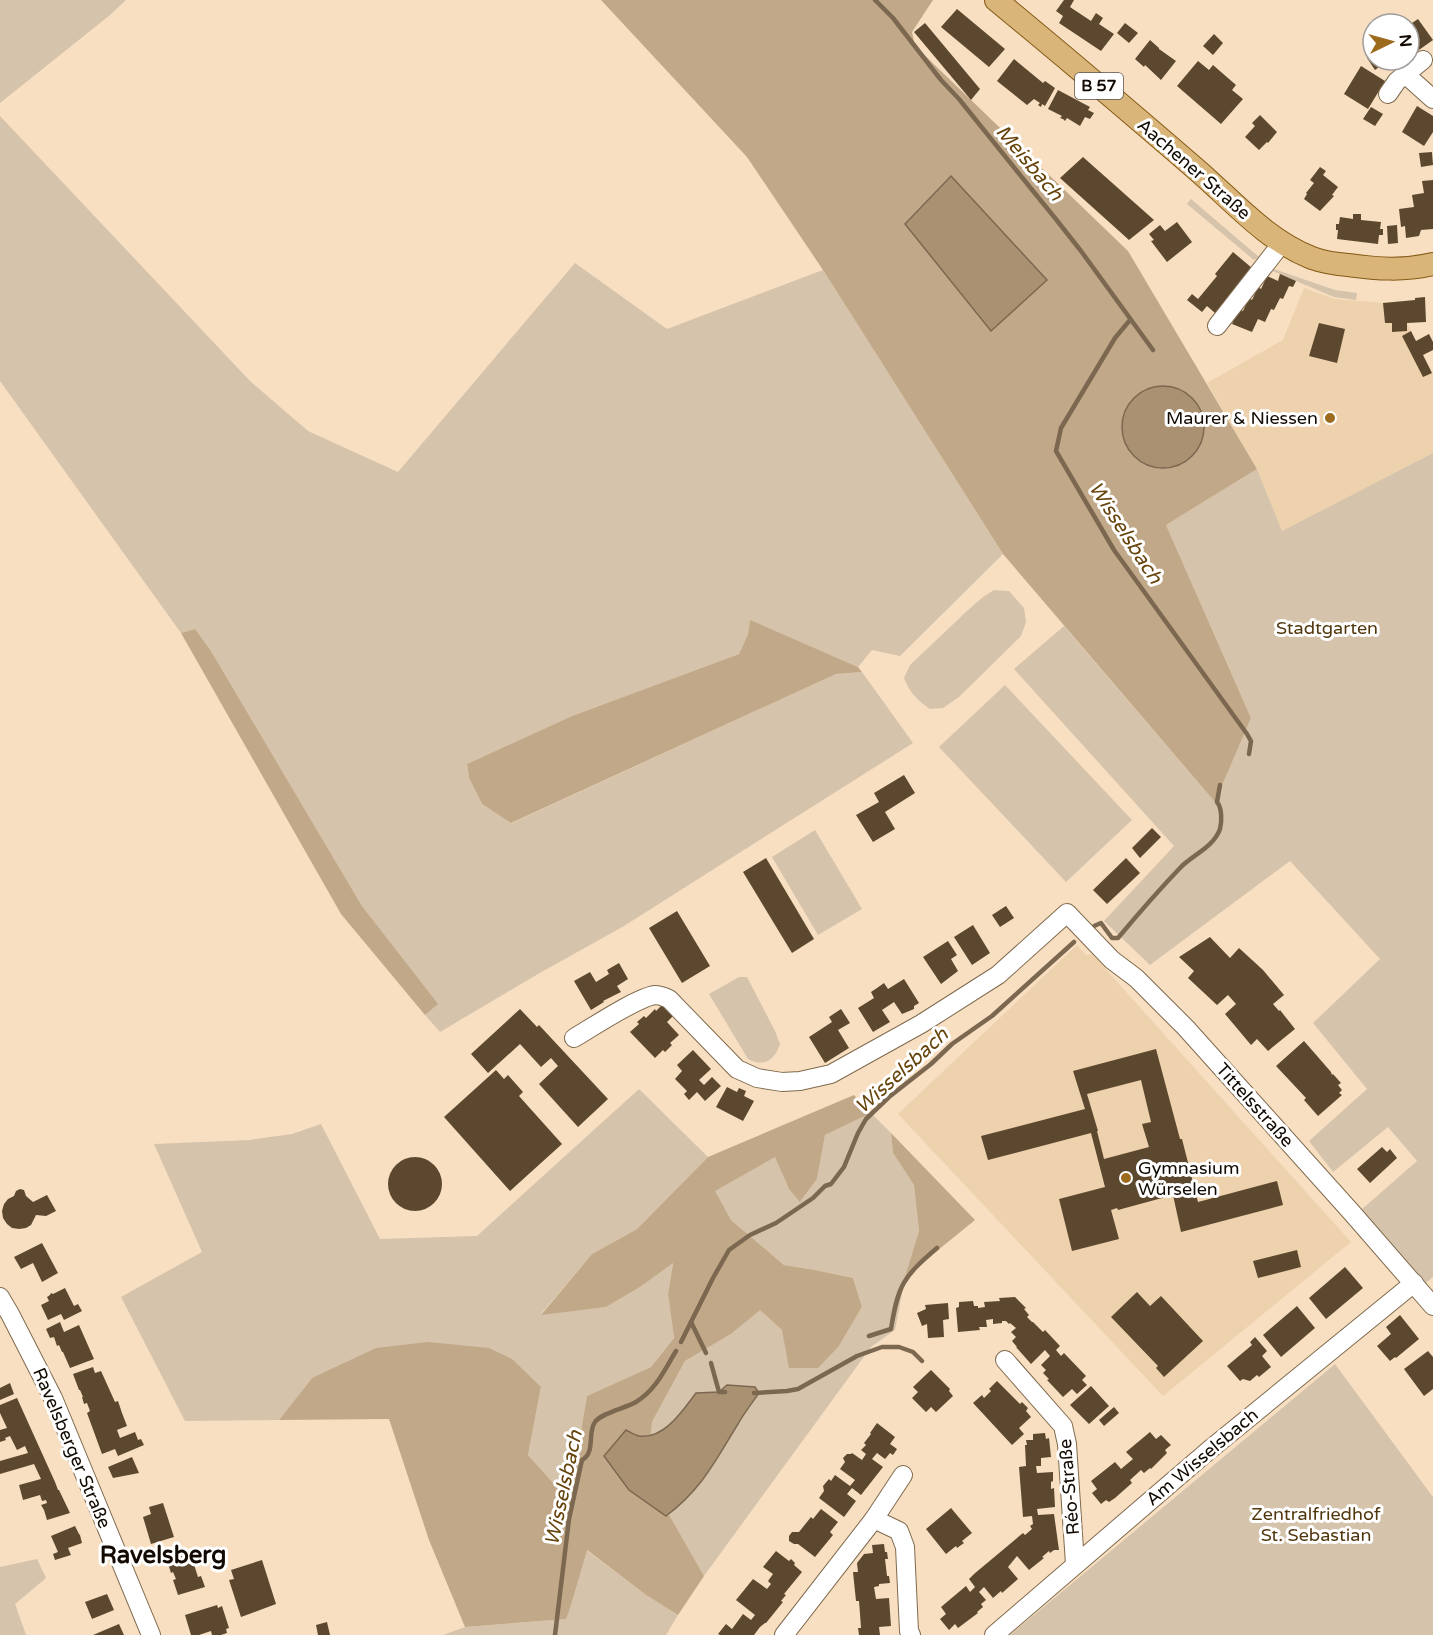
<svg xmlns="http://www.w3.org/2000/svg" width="1433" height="1635" viewBox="0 0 1433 1635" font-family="'Varela Round',sans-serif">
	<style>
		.built { fill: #eed1ad }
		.green { fill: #d5c3ac }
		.forest { fill: #c1a888 }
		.water { fill: #aa9172; stroke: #7c6850; stroke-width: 1.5 }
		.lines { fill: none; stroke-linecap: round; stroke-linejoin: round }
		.stream { stroke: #7c6850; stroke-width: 4.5 }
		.building { fill: #5c482e; fill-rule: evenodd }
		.minor-casing { stroke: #7f6a4e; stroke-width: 20 }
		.major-casing { stroke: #845915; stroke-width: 24 }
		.minor { stroke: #fff; stroke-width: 18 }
		.major { stroke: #dab579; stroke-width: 22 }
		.poi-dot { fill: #9c6b1e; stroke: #fff; stroke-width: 2 }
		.labels { text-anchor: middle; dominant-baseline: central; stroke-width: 6; stroke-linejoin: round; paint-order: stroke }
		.shield { fill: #fff; stroke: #59544e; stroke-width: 1.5 }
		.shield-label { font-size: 16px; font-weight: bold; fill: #120a02 }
		.street-label { font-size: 18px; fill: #120a02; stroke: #fff }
		.poi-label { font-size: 18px; fill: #120a02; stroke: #fff; text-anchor: end }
		.park-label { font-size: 18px; fill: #51370e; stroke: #fff }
		.water-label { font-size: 20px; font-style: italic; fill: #66430a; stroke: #fff }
		.district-label { font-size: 24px; font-weight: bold; fill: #120a02; stroke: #fff }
	</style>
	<rect width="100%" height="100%" fill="#f8dfc1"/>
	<g class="built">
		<path d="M1304,288L1335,299L1383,303L1406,301L1407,323L1433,375V453L1282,531L1257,469L1207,383L1283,340Z"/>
		<path d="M1077,945L1086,955L1092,954L1351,1242L1163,1396L898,1114Z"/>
	</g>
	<g class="green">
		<path d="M0,0H126L110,15L0,103Z"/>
		<path d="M0,116L251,382L308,431L398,472L575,263L667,329L823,270L1003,554L900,656L872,650L858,667L750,621L748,634L739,654L572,716L467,764L469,778L482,804L512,823L836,674L862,672L913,743L624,926L538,974L440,1032L425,1015L437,1004L362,906L211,651L195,629L181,633L0,381Z"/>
		<path d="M1191,199L1259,257L1254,260L1187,204Z"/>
		<path d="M1271,268L1335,290L1357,293L1356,300L1334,297L1270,270Z"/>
		<path d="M1433,453V1277L1423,1285L1361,1210L1417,1161L1388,1127L1333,1172L1309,1141L1367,1089L1313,1023L1380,959L1290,861L1150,965L1104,921L1174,846L1014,669L1064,626L1215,802L1251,718L1166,525L1257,469L1282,531Z"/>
		<path d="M994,590L1009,591L1024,608L1026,622L1021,636L959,697L943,708L930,709C917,700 910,693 904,678L910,665L967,611L983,597Z"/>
		<path d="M1005,685L1132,820L1066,882L939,747Z"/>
		<path d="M815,830L862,909L818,935L772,857Z"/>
		<path d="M739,977H747L775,1031L780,1044C775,1059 765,1068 748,1059L709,994Z"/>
		<path d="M639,1089L708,1157L637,1229L592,1254L541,1314L606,1307L640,1287L673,1262L668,1294L674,1338L651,1367L587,1396L578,1448L555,1485L528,1455L541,1387L312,1378L279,1420L185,1421L121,1297L202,1252L154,1144L249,1140L292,1134L321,1124L380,1239L477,1236Z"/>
		<path d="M871,1113L891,1133L893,1153L914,1185L919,1231L905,1278L895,1330L871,1347L704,1576L667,1511L646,1483L652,1422L685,1361L731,1334L760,1309L782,1330L839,1346L862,1307L853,1278L815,1270L784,1265L731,1220L714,1191L775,1156L789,1189L801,1201L817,1179L825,1135Z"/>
		<path d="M1335,1364L1433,1497V1635H1010Z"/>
		<path d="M586,1550L646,1595L678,1615L666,1635H443L465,1627L565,1619L571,1605Z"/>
		<path d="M37,1559L46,1578L15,1604L26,1635H0V1567Z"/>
	</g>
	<g class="forest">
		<path d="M601,0H933L912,32L915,46L1128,251L1257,469L1166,525L1251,718L1215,802L1003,554L823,270L747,157Z"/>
		<path d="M750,620L858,667L862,672L836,674L511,823L482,804L469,778L467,764L572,716L739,654L748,634Z"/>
		<path d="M195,629L211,651L362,906L438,1004L425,1015L341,914L181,633Z"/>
		<path d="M854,1095L871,1113L825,1135L817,1179L800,1202L789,1189L775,1157L715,1191L731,1220L784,1265L815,1270L853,1278L862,1307L839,1346L818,1368H789L782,1330L760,1310L731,1334L685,1361L652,1422L646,1483L667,1511L704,1576L678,1615L646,1595L587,1550L571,1605L566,1619L465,1627L429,1540L389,1419L279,1420L312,1378L376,1348L428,1342L489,1348L512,1359L541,1387L528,1455L555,1485L578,1448L587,1396L651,1367L674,1338L668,1294L673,1263L640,1287L606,1307L541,1315L592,1254L637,1229L708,1157Z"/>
		<path d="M891,1133L975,1220L905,1277L919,1231L914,1185L893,1153Z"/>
	</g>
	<g class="water">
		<path d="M951,176L1047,280L991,331L905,224Z"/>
		<circle cx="1163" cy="427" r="41"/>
		<path d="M727,1385L755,1387L759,1393C752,1403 744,1413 738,1424C715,1461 702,1489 666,1516L629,1490L604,1456L626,1430C630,1432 635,1435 639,1436C664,1440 683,1410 696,1393L719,1392Z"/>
	</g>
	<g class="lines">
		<g class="stream">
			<path d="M875,0L893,18L941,80L959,99L1033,191L1055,218L1081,251L1153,350"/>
			<path d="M1130,320L1115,338L1061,428L1056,451L1114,550L1247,734L1251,741L1249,754"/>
			<path d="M1094,926L1101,923L1112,938H1118C1138,914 1159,890 1180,868C1192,855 1213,848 1220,829C1222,821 1222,808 1217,802L1220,785"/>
			<path d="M691,1322L706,1353"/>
			<path d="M869,1336L891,1329C898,1285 903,1277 937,1248"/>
			<path d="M681,1342L713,1278L729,1250L750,1235L776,1223L813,1198L825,1186L831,1184L844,1167L858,1133L866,1119L889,1097L931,1064L952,1044L992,1016L1074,942"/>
			<path d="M711,1363L719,1392H725"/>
			<path d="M754,1393L787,1391L798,1389L857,1356L882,1347H899L913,1352L922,1361"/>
			<path d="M555,1635L569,1519L582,1460C596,1452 587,1433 595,1422C601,1413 626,1408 636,1402C656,1390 665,1369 676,1351"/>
		</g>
	</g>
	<g class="building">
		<path d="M1064,0H1074L1070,7L1091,21L1096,13L1103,18L1099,24L1114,34L1101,51L1059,23L1063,16L1056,11Z"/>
		<path d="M957,9L1005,49L989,67L941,27Z"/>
		<path d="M1418,19L1433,40L1409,57V25Z"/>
		<path d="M925,23L980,89L971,100L914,32Z"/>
		<path d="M1125,23L1138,33L1129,43L1117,33Z"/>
		<path d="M1214,34L1223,43L1213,55L1203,46Z"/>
		<path d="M1150,40L1159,48V49L1176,61L1161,80L1145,65L1144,67L1135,59Z"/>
		<path d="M1373,54V60H1385L1386,62L1375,70L1367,58Z"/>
		<path d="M1014,59L1043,83L1045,81L1055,88L1045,106L1042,104L1041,107L1038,105L1040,103L1034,99L1027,105L997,81Z"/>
		<path d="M1198,61L1209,70L1213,65L1236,85L1232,90L1243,99L1221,124L1177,86Z"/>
		<path d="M1361,66L1385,81L1368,109L1344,94Z"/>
		<path d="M1058,90L1090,107L1088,110L1094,113L1090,119L1085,117L1080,126L1067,118L1065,121L1063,119L1060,118L1062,116L1048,109Z"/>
		<path d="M1417,106L1433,116V132L1424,146L1402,132Z"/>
		<path d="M1371,107L1383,114L1375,126L1363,119Z"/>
		<path d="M1260,115L1277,132L1268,143L1267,142L1259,150L1245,137L1255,126L1252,123Z"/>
		<path d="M1432,152L1433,165L1421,167L1419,153Z"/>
		<path d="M1083,157L1154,220L1129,240L1060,178Z"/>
		<path d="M1320,167L1326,171L1323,175L1338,187L1332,195L1334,196L1320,211L1304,199L1307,194L1306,193L1314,183L1310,180Z"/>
		<path d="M1433,180V229L1421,230L1419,236L1406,238L1405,226L1401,227L1399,209L1414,207L1412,195L1424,193L1422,181Z"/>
		<path d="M1353,214H1361V220L1381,222L1380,229H1383V235H1379L1378,244L1337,239L1338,230H1336V224H1339L1340,217L1353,219Z"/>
		<path d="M1177,222L1192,242L1167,262L1151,241L1154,240L1149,234L1160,225L1165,231Z"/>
		<path d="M1397,225L1398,243L1388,244L1387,226Z"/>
		<path d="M1233,252L1252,268L1215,313L1207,306L1202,312L1187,300L1192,294L1198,299L1217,276L1215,274Z"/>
		<path d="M1280,274L1296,281L1293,287L1289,286L1283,299L1280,298L1274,310L1271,309L1265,322L1258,319L1252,332L1232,324L1239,309L1243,311L1249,298L1252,300L1258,287L1261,289L1267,276L1278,281Z"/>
		<path d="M1425,297L1426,322L1407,323V331L1392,332V323H1385L1383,303L1415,300V298Z"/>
		<path d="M1319,323L1345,329L1337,363L1309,356Z"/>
		<path d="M1411,331L1416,341L1429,334L1433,342V350L1423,355L1432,373L1423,377L1402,336Z"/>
		<path d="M904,775L915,793L885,812L895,829L873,842L856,815L879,802L874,793Z"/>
		<path d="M1152,828L1161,837L1140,858L1132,848Z"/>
		<path d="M766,858L814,939L792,953L743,872Z"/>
		<path d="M1126,858L1140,873L1107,904L1093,890Z"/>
		<path d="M1006,906L1014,918L1000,927L992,915Z"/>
		<path d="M677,911L710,966L682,983L649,928Z"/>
		<path d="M973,925L990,953L972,965L954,937Z"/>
		<path d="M1210,937L1230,958L1239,948L1263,970L1284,995L1273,1004L1279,1011L1280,1010L1295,1029L1268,1051L1257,1039L1251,1045L1225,1014L1236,1004L1228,995L1217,1005L1188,978L1194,971L1179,957Z"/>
		<path d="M948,941L957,955L951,959L958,971L941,984L923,957Z"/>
		<path d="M619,963L628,979L617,986L621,992L603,1001L604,1002L591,1010L574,981L590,972L596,982L609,974L607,970Z"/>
		<path d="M904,979L919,1003L914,1006V1009L902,1014L894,1002L882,1010L890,1022L873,1032L858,1008L874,998L871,992L877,988L884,983L888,989Z"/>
		<path d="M662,1005L673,1016L667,1022L679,1035L670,1043L672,1045L665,1052L663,1050L655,1058L630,1032L639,1024L637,1022L644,1016L646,1018L655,1009L656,1011Z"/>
		<path d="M520,1009L537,1027L539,1025L608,1099L578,1127L539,1084L558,1066L551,1058L541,1067L520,1044L488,1073L471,1054Z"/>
		<path d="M841,1009L850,1023L838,1030L849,1048L825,1063L809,1037L832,1022L829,1017Z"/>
		<path d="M1304,1041L1331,1072L1332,1075L1333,1074L1341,1083L1338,1085L1342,1090L1339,1093L1342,1095L1318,1116L1304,1100L1306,1098L1276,1066Z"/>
		<path d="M1156,1049L1180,1139H1182L1198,1202L1277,1181L1283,1205L1181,1232L1173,1195L1118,1210L1117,1208L1111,1210L1119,1239L1072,1251L1059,1199L1105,1187L1091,1133L988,1160L981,1136L1085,1109L1073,1071ZM1141,1080L1151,1122L1142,1124L1149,1147L1104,1159L1097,1131H1098L1087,1094Z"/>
		<path d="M693,1050L711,1069L699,1080L704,1085L712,1077L721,1086L705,1101L697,1092L689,1100L684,1094L687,1091L675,1079L682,1071L677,1065Z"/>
		<path d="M496,1070L504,1079L508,1075L523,1092L519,1096L562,1144L510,1191L444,1117Z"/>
		<path d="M727,1087L737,1092L739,1088L746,1091L744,1096L754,1101L743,1121L716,1107Z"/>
		<path d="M1382,1147L1387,1152L1390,1149L1397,1158L1370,1183L1357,1169Z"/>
		<circle cx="415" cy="1184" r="27"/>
		<path d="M20,1189L24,1190L26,1196L33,1202L47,1195L56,1211L46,1216L36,1215L31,1225L26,1228L19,1229L12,1228L7,1224L3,1218L2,1211L4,1204L8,1199L14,1196L16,1191Z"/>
		<path d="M42,1243L58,1273L42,1282L33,1263L21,1269L14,1257Z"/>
		<path d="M1297,1250L1301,1267L1258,1278L1253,1261Z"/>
		<path d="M1345,1267L1363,1288L1326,1319L1309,1298Z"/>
		<path d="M65,1288L74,1306L78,1304L82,1311L64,1320L61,1314L48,1320L41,1305L49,1301L47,1297L50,1295L51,1293L53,1294Z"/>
		<path d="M1137,1292L1150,1306L1161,1296L1203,1341L1164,1377L1156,1368L1158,1366L1111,1317Z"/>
		<path d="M1015,1297L1026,1308L1024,1309L1029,1315L1027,1317L1032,1322H1033L1043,1332L1045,1330L1060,1346L1056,1350L1061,1356L1064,1353L1086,1376L1082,1380L1087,1385L1077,1394L1072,1389L1063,1397L1047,1380L1049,1379L1043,1373L1046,1370L1041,1365L1050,1356L1045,1350L1031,1364L1016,1347H1017L1012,1341L1016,1337L1011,1332L1016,1328L1010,1323L1009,1324L1006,1321H1002V1323L993,1324V1319L986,1320L987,1327H979L980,1330L958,1332L956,1308L959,1307V1302L973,1301L974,1306H978V1308L985,1307L984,1302L1000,1301L999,1298Z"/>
		<path d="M948,1303L949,1319L943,1320L944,1337L928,1338L927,1324L922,1326L917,1313L926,1309L925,1305Z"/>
		<path d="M1297,1306L1315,1328L1281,1357L1263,1335Z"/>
		<path d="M1400,1315L1419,1339L1396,1358L1395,1357L1390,1361L1377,1346L1391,1334L1386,1327Z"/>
		<path d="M60,1322L64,1332L79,1325L94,1359L70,1368L63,1352H62L59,1345L57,1346L54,1337L50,1338L46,1329Z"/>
		<path d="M1255,1337L1267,1351L1262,1356L1271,1367L1259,1377L1257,1375L1250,1381L1243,1379L1240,1381L1227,1366L1252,1345L1250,1342Z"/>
		<path d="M1428,1351L1433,1357V1389L1424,1396L1404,1369Z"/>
		<path d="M93,1367L95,1373L101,1371L115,1402L118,1401L122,1413L127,1426L117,1430L120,1438L135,1432L138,1440L141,1439L144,1445L118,1456L115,1449L102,1454L87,1413L90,1411L87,1403L84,1404L82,1397H83L80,1390H79L73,1374Z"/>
		<path d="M931,1370L950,1389L949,1391L953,1396L936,1412L931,1407L926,1412L912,1398L918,1392L913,1387Z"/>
		<path d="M997,1381L1020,1404L1022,1402L1028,1408L1026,1411L1031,1417L1019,1428L1024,1434L1012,1445L973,1403L982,1395L984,1398L991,1391L989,1389Z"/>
		<path d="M10,1383L14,1394L0,1400V1388Z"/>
		<path d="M1091,1386L1109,1406L1089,1424L1070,1405Z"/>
		<path d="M17,1398L55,1482L58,1490H59L70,1513L47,1520L44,1510L41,1505L47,1503L46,1500L42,1501L40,1495L23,1500L19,1485L41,1479L34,1464L0,1474V1461L28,1453L25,1446L17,1450L10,1436L5,1438L6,1440L0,1442V1430L7,1428L0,1413V1405Z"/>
		<path d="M1114,1407L1119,1413L1104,1426L1099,1420Z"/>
		<path d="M877,1423L895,1437L890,1444L897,1449L893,1455L890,1453L885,1459L877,1453L872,1459L883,1467L861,1495L852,1488L847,1494L856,1501L844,1517L819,1498L824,1491L823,1486L829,1479L831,1481L835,1475L850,1486L855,1480L840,1469L845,1462L843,1458L847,1454H851L852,1453L862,1460L866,1454L861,1450L866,1445L864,1443L871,1434L870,1433Z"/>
		<path d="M1150,1432L1156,1439L1161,1435L1171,1445L1165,1450L1167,1453L1151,1469L1150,1468L1144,1473L1141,1470L1130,1480L1132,1483L1115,1498L1109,1502L1106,1500L1101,1504L1092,1493L1097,1489L1091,1481L1115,1462L1121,1469L1133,1459L1126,1452Z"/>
		<path d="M1045,1433L1046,1439L1049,1438L1051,1457L1041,1458V1466H1036L1037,1473L1053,1472V1481L1051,1482V1489L1054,1488L1055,1507L1037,1509L1038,1515L1054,1514L1059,1550H1054L1050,1553L1049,1551L1042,1557L1044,1558L1029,1570L1017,1556L1008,1567L1018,1579L1002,1593L1001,1591L993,1598L984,1587L979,1592L986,1600L981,1604L983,1607L977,1612L978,1613L958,1628L955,1624L949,1630L940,1619L946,1614L941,1607L966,1586L970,1592L975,1587L969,1579L974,1574L1023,1533L1025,1535L1032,1529L1030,1526L1033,1524L1032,1516L1023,1517L1019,1467L1026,1466L1025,1445H1027L1026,1440H1033V1434Z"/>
		<path d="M132,1457L139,1473L113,1478L108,1467Z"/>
		<path d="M163,1503L174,1537L151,1544L143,1517L151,1514L149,1507Z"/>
		<path d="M951,1508L972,1533L962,1541L964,1543L957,1548L956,1546L946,1554L926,1529Z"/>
		<path d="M821,1509L838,1522L830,1532L833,1535L815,1557L798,1544H794L789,1541V1536L792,1532H799L811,1517L813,1519Z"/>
		<path d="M75,1526L79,1534L80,1535L82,1543L68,1548L71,1555L55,1560L53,1554L58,1552L51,1536Z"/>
		<path d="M884,1544L885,1552H887L888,1559H885L887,1576H889L890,1583L879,1584V1586L874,1587L876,1599L889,1598L891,1626L879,1627L880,1635H859L858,1628H861L860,1614L859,1601H856L853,1572H858L857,1563L864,1554L873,1553L872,1545Z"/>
		<path d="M776,1551L789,1561L791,1559L795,1563L794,1565L802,1572L784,1594L786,1595L781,1601L783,1602L766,1623H765L760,1627L754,1635H720L718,1634L726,1624L732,1629L743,1614L751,1620L755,1615L736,1600L753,1579L767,1589L771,1584L768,1581L773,1574L763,1567Z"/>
		<path d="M190,1552L198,1577L201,1576L205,1587L178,1595L173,1580L176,1579L173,1572L171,1573L167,1560Z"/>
		<path d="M262,1560L276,1604L241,1617L229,1580L234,1579L231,1570Z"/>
		<path d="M107,1594L114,1610L92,1619L85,1602Z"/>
		<path d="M217,1605L218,1608L222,1606L229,1628L226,1629L227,1633L221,1635H212L211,1631L199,1635H191L185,1615Z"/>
		<path d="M327,1622L330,1635H318L316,1625Z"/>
		<path d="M119,1624L124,1635H93Z"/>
	</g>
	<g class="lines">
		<defs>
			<g id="minor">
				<path d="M1405,74L1433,99"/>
				<path d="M1388,94L1397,81L1423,60"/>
				<path d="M1217,326L1282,243"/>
				<path d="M574,1038C591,1028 638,997 655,995C661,995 664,997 669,999L737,1069L757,1078L782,1082L800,1081L831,1074L921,1024L998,975L1067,913L1112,960L1136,978L1186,1028L1353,1214L1433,1306"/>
				<path d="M0,1297L10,1314L53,1398L151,1635"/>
				<path d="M1005,1360L1063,1426L1067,1444L1075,1564"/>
				<path d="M874,1519L899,1531L905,1547L909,1631L911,1635"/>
				<path d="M784,1635L874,1519L903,1475"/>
				<path d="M994,1635L1208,1451L1414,1283"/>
			</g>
			<path id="major" d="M996,0C1064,56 1131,113 1197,170C1234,202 1266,240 1312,258C1323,262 1336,264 1348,265C1377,269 1404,271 1433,264"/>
		</defs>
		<use href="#minor" class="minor-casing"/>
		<use href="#major" class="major-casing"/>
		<use href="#minor" class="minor"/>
		<use href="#major" class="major"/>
	</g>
	<g class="poi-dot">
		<circle cx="1330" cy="418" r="6"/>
		<circle cx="1126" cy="1178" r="6"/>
	</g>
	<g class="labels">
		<rect class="shield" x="1075" y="73" width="48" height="26" rx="4.5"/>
		<g class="shield-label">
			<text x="1099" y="86">B 57</text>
		</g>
		<g class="street-label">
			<text transform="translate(1194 169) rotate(41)">Aachener Straße</text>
			<text transform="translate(1255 1105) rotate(48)">Tittelsstraße</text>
			<text transform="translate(72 1448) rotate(67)">Ravelsberger Straße</text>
			<text transform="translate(1202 1457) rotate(-40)">Am Wisselsbach</text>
			<text transform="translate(1069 1487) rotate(-95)">Réo-Straße</text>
		</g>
		<g class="poi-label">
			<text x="1318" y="418">Maurer &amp; Niessen</text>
			<text x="1138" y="1168" text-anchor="start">Gymnasium<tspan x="1138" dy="21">Würselen</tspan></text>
		</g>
		<g class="park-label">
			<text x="1327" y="628">Stadtgarten</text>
			<text x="1316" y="1514">Zentralfriedhof<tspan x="1316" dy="21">St. Sebastian</tspan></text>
		</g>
		<g class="water-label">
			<text transform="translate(1029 163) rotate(50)">Meisbach</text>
			<text transform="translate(1125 533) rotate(57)">Wisselsbach</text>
			<text transform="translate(902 1071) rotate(-42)">Wisselsbach</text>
			<text transform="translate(564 1488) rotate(-78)">Wisselsbach</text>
		</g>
		<g class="district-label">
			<text x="163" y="1555">Ravelsberg</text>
		</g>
	</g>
	<g transform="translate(1391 42) rotate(85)"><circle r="28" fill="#ffffff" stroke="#a09d9a" stroke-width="1.5"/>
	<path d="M0-4.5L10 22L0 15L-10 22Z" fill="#9c6b1e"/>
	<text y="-9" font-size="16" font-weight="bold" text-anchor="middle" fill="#120a02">N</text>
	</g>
</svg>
